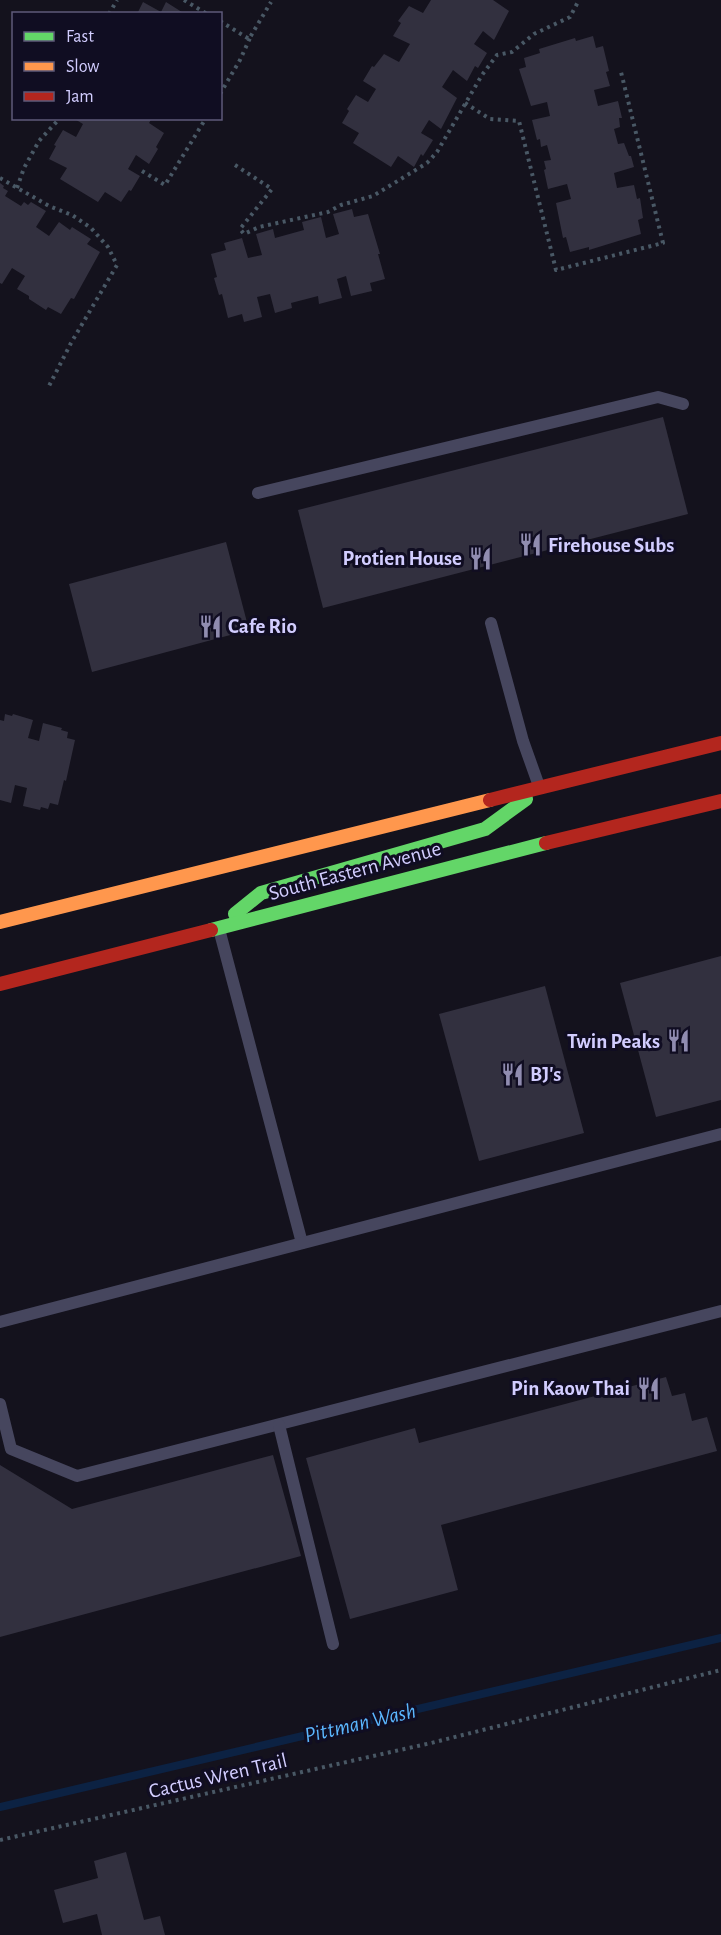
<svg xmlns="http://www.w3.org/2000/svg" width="721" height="1935" viewBox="0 0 721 1935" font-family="'Alegreya Sans',sans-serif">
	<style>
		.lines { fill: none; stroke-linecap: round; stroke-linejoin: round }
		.stream { stroke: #0c2243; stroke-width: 8 }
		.building { fill: #32303f }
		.path { stroke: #495865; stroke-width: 4; stroke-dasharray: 3 4.5; stroke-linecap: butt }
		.lane { stroke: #46465e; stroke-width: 12 }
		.fast { stroke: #63d668; stroke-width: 14 }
		.slow { stroke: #ff974d; stroke-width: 14 }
		.jam { stroke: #b3261e; stroke-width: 14 }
		.labels { text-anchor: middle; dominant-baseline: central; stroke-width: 6; stroke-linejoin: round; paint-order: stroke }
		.poi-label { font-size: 21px; font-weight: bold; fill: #d2cdff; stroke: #100d22; text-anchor: start }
		.street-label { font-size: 21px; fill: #d2cdff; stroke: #100d22 }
		.water-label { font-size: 22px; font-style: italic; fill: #5bb7ff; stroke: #100d22 }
	</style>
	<rect width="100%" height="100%" fill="#14121d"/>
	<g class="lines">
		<path class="stream" d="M0,1807L721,1638"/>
	</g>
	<g class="building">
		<path d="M431,0H493L509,11L494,40L483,31L474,44L487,53L478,68L475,66L467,81L453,70L442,87L457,98L441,129L429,120L421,133L433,140L423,156L421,154L414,167L398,156L391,167L353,143L359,133L342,123L349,111L347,109L356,95L368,102L376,89L363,81L372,66L374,67L384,54L399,62L410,44L393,36L401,23L398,21L409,6L423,13Z"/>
		<path d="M143,2L161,12L166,2L185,14H137Z"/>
		<path d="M593,36L596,48L603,46L609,71L606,72L610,86L594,90L598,106L618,101L622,118H619L620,127L614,129L618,144L624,143L629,156H631L634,167L614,173L617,188L634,185L637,199L640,198L643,218L638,220L641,234L589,250V247L570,252L566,237L563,238L556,203L571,199L567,184L548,189L544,170L546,169L544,161L551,160L547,145L541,147L540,139L537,140L532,120L550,116L547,102L531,106L519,69L526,67L524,58L540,53L539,49L575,38L576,41Z"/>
		<path d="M73,118H152L149,123L164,133L156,147L158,149L149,164L136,155L128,169L140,176L131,191L129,190L121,202L105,192L98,202L60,179L67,168L49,159L56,146L54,145L63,130L76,137L83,124Z"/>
		<path d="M0,183L4,186L3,188L8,191L5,196L21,206L24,202L28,205L31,202L46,211L36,227L49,236L59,222L70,230L72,227L91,239L87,244L100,252L74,299L71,298L61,314L48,307L46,310L29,299V296L17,289L25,276L12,268L2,284L0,283Z"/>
		<path d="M352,209L354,217L368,214L380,254H378L385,279L370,283L372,291L351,296L346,276L337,279L342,298L319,304L318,296L291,303L292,308L275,313L270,294L257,297L262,317L244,322L242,314L228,318L222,294L219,295L214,278L217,277L211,254L226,250L224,243L242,238L248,258L262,255L256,234L273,229L275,238L304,230L302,222L321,217L326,238L339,234L333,214Z"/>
		<path d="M663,417L688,514L323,608L298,510Z"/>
		<path d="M226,542L249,630L92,672L69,584Z"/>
		<path d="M5,714L12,716L13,714L33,720L28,738L39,741L43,723L62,728L61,730L68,732L67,738L75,740L66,781L64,780L58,805L50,803L48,809L41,807L40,810L23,806L27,788L15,785L11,803L0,800V720L4,721Z"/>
		<path d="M721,956V1100L656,1117L620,983Z"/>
		<path d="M545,986L584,1133L479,1161L439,1014Z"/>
		<path d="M666,1377L672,1396L685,1393L692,1421L707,1417L717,1451L441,1525L458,1590L350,1619L306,1458L415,1428L419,1443Z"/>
		<path d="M273,1455L301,1556L0,1637V1465L72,1509Z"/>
		<path d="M126,1852L144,1920L160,1916L165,1935H102L97,1914L63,1923L54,1890L98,1878L94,1861Z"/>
	</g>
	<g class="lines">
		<g class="path">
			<path d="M184,0L207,14"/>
			<path d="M109,14L117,0"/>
			<path d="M220,21L249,39L271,2"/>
			<path d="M220,94L240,60L250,38"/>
			<path d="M465,103L490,119L519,121L556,270L663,243L621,72"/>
			<path d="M235,165L272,189L240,229L244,234L259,227L328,212L341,205L373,196L427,163L437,152L482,75L497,55L512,52L534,34L570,17L579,0"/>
			<path d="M142,171L165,185L206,118"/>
			<path d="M0,178L49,206L72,215L91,228L108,247L117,265L71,343L48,388"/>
			<path d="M17,188L24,168L39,141L60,118"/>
			<path d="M0,1840L431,1743L721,1670"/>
		</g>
		<g class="lane">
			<path d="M258,493L658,397L683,404"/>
			<path d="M491,623L523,741L539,786"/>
			<path d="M219,929L302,1243"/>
			<path d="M0,1322L721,1134"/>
			<path d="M0,1404L11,1449L77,1476L721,1311"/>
			<path d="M279,1425L333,1644"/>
		</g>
		<g class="fast">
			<path d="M235,914L261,893L485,829L526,799"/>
			<path d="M211,930L546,843"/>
		</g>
		<path class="slow" d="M0,922L490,800"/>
		<g class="jam">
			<path d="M490,800L721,743"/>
			<path d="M546,843L721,801"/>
			<path d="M0,984L211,930"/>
		</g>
	</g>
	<defs>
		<symbol id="restaurant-bare" viewBox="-9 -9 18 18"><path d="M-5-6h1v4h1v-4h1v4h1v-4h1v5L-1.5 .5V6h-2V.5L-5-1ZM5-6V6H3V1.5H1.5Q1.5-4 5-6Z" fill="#908cb0" stroke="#100d22" stroke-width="2.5" paint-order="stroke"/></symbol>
	</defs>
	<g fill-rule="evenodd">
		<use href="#restaurant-bare" x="514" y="528" width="33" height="33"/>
		<use href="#restaurant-bare" x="464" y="542" width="33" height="33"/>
		<use href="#restaurant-bare" x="194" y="610" width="33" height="33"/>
		<use href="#restaurant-bare" x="662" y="1024" width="33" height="33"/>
		<use href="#restaurant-bare" x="496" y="1058" width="33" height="33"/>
		<use href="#restaurant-bare" x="632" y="1372" width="33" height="33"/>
	</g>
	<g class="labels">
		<g class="poi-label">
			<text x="548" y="545">Firehouse Subs</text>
			<text x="462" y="558" text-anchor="end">Protien House</text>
			<text x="228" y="626">Cafe Rio</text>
			<text x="660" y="1041" text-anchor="end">Twin Peaks</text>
			<text x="530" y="1074">BJ's</text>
			<text x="630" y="1388" text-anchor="end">Pin Kaow Thai</text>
		</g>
		<g class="street-label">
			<text transform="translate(355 871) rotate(-15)">South Eastern Avenue</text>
			<text transform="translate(218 1776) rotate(-13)">Cactus Wren Trail</text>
		</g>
		<g class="water-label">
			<text transform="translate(360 1723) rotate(-13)">Pittman Wash</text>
		</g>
	</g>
	<rect x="12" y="12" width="210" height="108" fill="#100d22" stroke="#5e5a7a" stroke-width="1.5"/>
	<rect x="24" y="32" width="30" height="9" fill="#63d668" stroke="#5e5a7a" stroke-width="1.5"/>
	<text x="66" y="42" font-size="18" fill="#d2cdff">Fast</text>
	<rect x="24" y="62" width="30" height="9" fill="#ff974d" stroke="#5e5a7a" stroke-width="1.5"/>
	<text x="66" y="72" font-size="18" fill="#d2cdff">Slow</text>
	<rect x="24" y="92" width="30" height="9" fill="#b3261e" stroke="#5e5a7a" stroke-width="1.5"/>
	<text x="66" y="102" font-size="18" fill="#d2cdff">Jam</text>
</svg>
